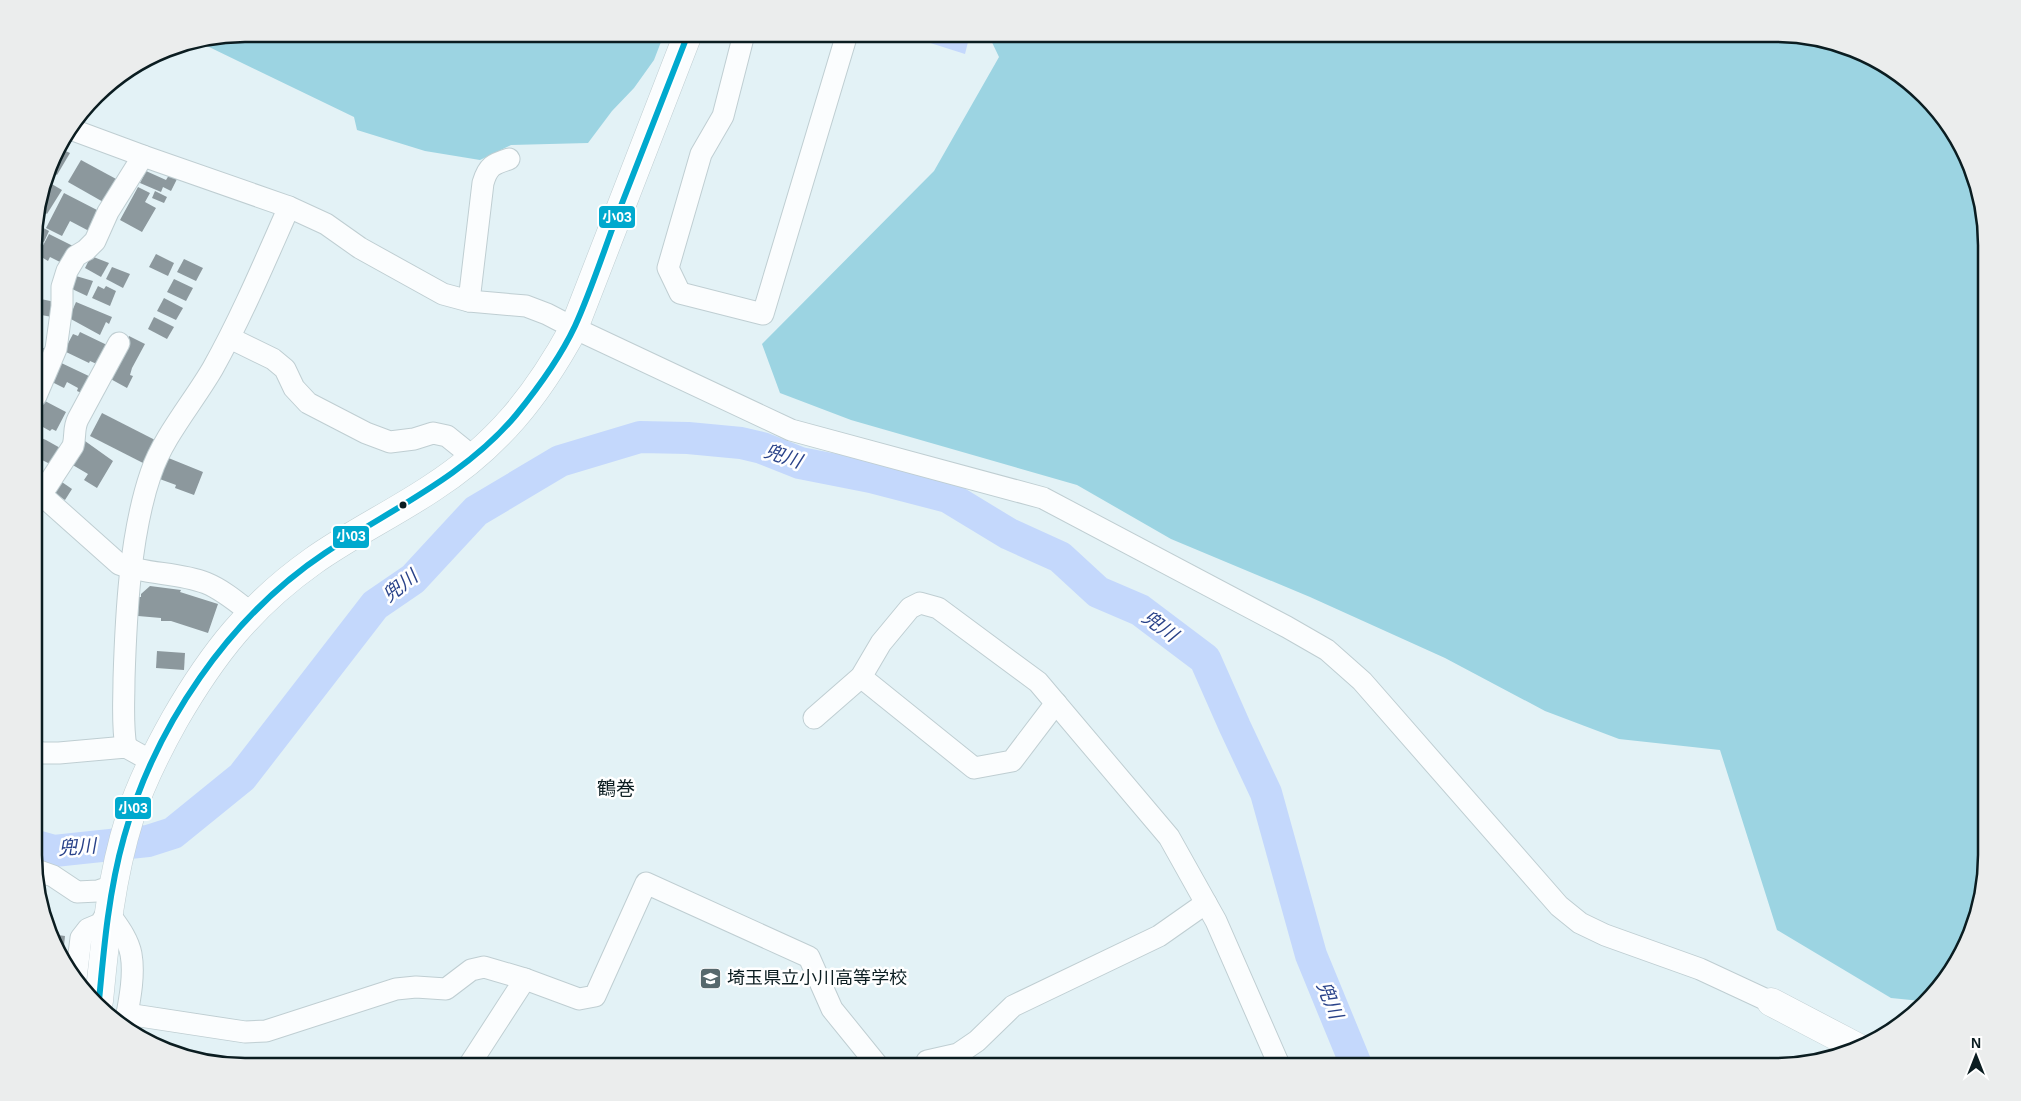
<svg xmlns="http://www.w3.org/2000/svg" width="2021" height="1101" viewBox="0 0 2021 1101" font-family="Arial,'Noto Sans JP',sans-serif">
	<style>
		.forest { fill: #9cd4e2 }
		.water { fill: #c4d8fc }
		.lines { fill: none; stroke-linecap: round; stroke-linejoin: round }
		.river { stroke: #c4d8fc; stroke-width: 32 }
		.building { fill: #8c989d }
		.street-casing { stroke: #bfced2; stroke-width: 23 }
		.secondary-casing { stroke: #bfced2; stroke-width: 29 }
		.street { stroke: #fbfdfe; stroke-width: 21 }
		.secondary { stroke: #fbfdfe; stroke-width: 28 }
		.bus-1-casing { stroke: #fff; stroke-width: 10 }
		.bus-1 { stroke: #00a9ce; stroke-width: 6 }
		.bus-dot { fill: #0b1d21; stroke: #fff; stroke-width: 2 }
		.labels { text-anchor: middle; dominant-baseline: central; stroke-width: 5; stroke-linejoin: round; paint-order: stroke }
		.poi-label { font-size: 18px; fill: #0b1d21; stroke: #fff; text-anchor: start }
		.water-label { font-size: 19px; font-style: italic; fill: #294289; stroke: #fff }
		.neighbourhood-label { font-size: 19px; fill: #0b1d21; stroke: #fff }
		.rim { fill: none; stroke: #0b1d21; stroke-width: 2.5 }
		.line-badge { stroke: #fff; stroke-width: 2 }
		.badge-label { font-size: 14px; text-anchor: middle; font-weight: bold; fill: #fff }
	</style>
	<rect width="100%" height="100%" fill="#e3f2f6"/>
	<g class="forest">
		<path d="M246,34H664L654,60L634,88L612,111L588,143L511,145L480,160L425,151L357,130L354,117L207,46L203,42Z"/>
		<path d="M988,34H1776L1830,41L1881,62L1952,128L1976,178L1987,232V869L1959,961L1921,1001L1891,998L1777,930L1720,750L1619,739L1545,711L1445,658L1310,597L1171,539L1077,485L851,420L780,393L762,344L934,171L999,57Z"/>
	</g>
	<path class="water" d="M902,34H970L965,54Z"/>
	<g class="lines">
		<path class="river" d="M36,846L54,851L148,841L173,833L242,777L375,605L413,579L476,511L560,461L640,437L688,438L741,443L762,448L800,463L871,477L948,497L1009,534L1060,557L1098,592L1140,610L1205,659L1235,727L1266,793L1311,955L1357,1067"/>
	</g>
	<g class="building">
		<path d="M59,148L70,153L57,175L50,171L56,152Z"/>
		<path d="M81,160L118,180L105,203L68,182Z"/>
		<path d="M146,171L166,180L169,175L177,179L171,191L163,187L161,192L140,183Z"/>
		<path d="M47,179L51,181L50,183L62,190L47,214L39,208Z"/>
		<path d="M138,187L150,193L145,202L156,208L142,232L120,220Z"/>
		<path d="M155,191L167,197L164,203L152,198Z"/>
		<path d="M64,193L97,210L95,214L97,215L89,231L70,221L62,236L46,228Z"/>
		<path d="M38,225L49,231L44,242L36,238V230Z"/>
		<path d="M49,234L75,247L66,265L50,257L48,261L38,255Z"/>
		<path d="M156,254L174,263L168,276L149,267Z"/>
		<path d="M91,256L109,263L101,277L85,268Z"/>
		<path d="M184,259L203,268L196,281L177,272Z"/>
		<path d="M112,267L130,274L123,288L106,279Z"/>
		<path d="M76,276L93,281L87,296L70,288Z"/>
		<path d="M174,279L193,288L186,301L167,292Z"/>
		<path d="M98,286L104,289L106,286L116,291L110,306L92,298Z"/>
		<path d="M36,298L55,302L52,317L36,314Z"/>
		<path d="M164,298L183,308L176,320L157,311Z"/>
		<path d="M76,302L112,317L109,324L106,322L100,335L69,318Z"/>
		<path d="M154,317L174,327L167,339L148,329Z"/>
		<path d="M80,332L107,345L99,365L90,361L89,363L64,351L73,334L78,336Z"/>
		<path d="M129,336L145,344L132,368L130,375L133,376L127,388L107,377Z"/>
		<path d="M36,345L48,350L36,373Z"/>
		<path d="M55,360L93,378L86,395L77,391L78,388L67,382L64,388L48,380Z"/>
		<path d="M45,401L66,412L56,431L52,429L50,431L41,426L40,429L36,427V412L39,405L42,406Z"/>
		<path d="M102,413L157,441L145,464L90,436Z"/>
		<path d="M36,436L46,440L62,449L54,466L36,457Z"/>
		<path d="M85,441L113,461L97,488L84,480L88,474L71,464Z"/>
		<path d="M166,457L203,472L194,495L175,488L176,485L157,478Z"/>
		<path d="M59,480L72,489L65,500L52,492Z"/>
		<path d="M150,586L181,590L180,592L218,604L208,633L171,621H161V618L138,616L139,597H141V594Z"/>
		<path d="M157,651L185,653L184,670L156,668Z"/>
		<path d="M58,935L65,936L64,946L59,945Z"/>
	</g>
	<g class="lines">
		<defs>
			<g id="street">
				<path d="M744,34L723,116L701,154L668,268L680,293L763,314L847,34"/>
				<path d="M73,130L146,157L289,207L326,224L360,248L443,294L469,301L526,306L547,314L574,328L791,430L1043,498L1287,627L1327,650L1362,681L1559,906L1580,923L1605,935L1700,969L1771,1002"/>
				<path d="M469,301L483,183C488,166 493,164 509,159"/>
				<path d="M230,338L273,359L285,369L294,388L308,403L366,433L390,442L414,439L433,433L447,436L473,457"/>
				<path d="M36,396L56,349L62,306V287L67,271L76,256L86,250L95,241L108,212L143,156"/>
				<path d="M36,490L119,564C147,575 178,572 206,583C223,590 237,602 251,613"/>
				<path d="M41,495L73,446C76,436 73,429 78,419L119,343"/>
				<path d="M861,677L974,768L1012,761L1056,703"/>
				<path d="M814,718L861,677L881,643L910,608L920,603L938,608L1038,682L1169,837L1216,921L1280,1067"/>
				<path d="M126,747C122,725 124,702 124,679C126,614 130,534 151,473C163,437 194,401 213,368C242,316 265,261 289,207"/>
				<path d="M36,751L42,753H59L126,747L151,761"/>
				<path d="M36,870L53,876L77,892L98,891L113,886"/>
				<path d="M76,979L81,938L88,929L100,924L108,912C117,925 128,938 131,954C135,976 129,1003 125,1025"/>
				<path d="M525,979L579,999L595,996L646,883L809,957L832,1009L879,1067"/>
				<path d="M127,1014L245,1032L266,1031L396,989L416,987L446,989L471,970L484,967L525,979L468,1067"/>
				<path d="M927,1061L958,1054L977,1041L1013,1006L1159,936L1206,903"/>
			</g>
			<g id="secondary">
				<path d="M99,1001C105,939 111,877 130,817C141,782 157,751 175,719C213,653 251,605 313,561C351,534 393,514 432,488C497,446 537,396 574,328L688,34"/>
				<path d="M1771,1002L1859,1048"/>
			</g>
		</defs>
		<use href="#street" class="street-casing"/>
		<use href="#secondary" class="secondary-casing"/>
		<use href="#street" class="street"/>
		<use href="#secondary" class="secondary"/>
		<defs>
			<path id="bus-1" d="M99,1001C104,946 109,890 124,837C155,726 229,617 325,553C391,509 464,477 516,415C538,388 560,358 575,326C591,291 603,253 617,216C641,155 664,95 688,34"/>
		</defs>
		<use href="#bus-1" class="bus-1-casing"/>
		<use href="#bus-1" class="bus-1"/>
	</g>
	<defs>
		<symbol id="school-square" viewBox="-11 -11 22 22"><rect x="-9" y="-9" width="18" height="18" rx="4" fill="#57686c" stroke="#fff"/><path d="M0-5L7-2L0 1L-7-2ZM-4 1L0 2.5L4 1V4Q0 6-4 4Z" fill="#fff"/></symbol>
	</defs>
	<g fill-rule="evenodd">
		<use href="#school-square" x="698" y="966" width="25" height="25"/>
	</g>
	<circle class="bus-dot" cx="403" cy="505" r="4.5"/>
	<g class="labels">
		<g class="poi-label">
			<text x="727" y="978">埼玉県立小川高等学校</text>
		</g>
		<g class="water-label">
			<text transform="translate(783 456) rotate(18)">兜川</text>
			<text transform="translate(400 586) rotate(-38)">兜川</text>
			<text transform="translate(1160 626) rotate(36)">兜川</text>
			<text transform="translate(77 847) rotate(-4)">兜川</text>
			<text transform="translate(1330 1000) rotate(68)">兜川</text>
		</g>
		<g class="neighbourhood-label">
			<text x="616" y="788">鶴巻</text>
		</g>
	</g>
	<path d="M0 0H2021V1101H0ZM245 42H1775A203 203 0 0 1 1978 245V855A203 203 0 0 1 1775 1058H245A203 203 0 0 1 42 855V245A203 203 0 0 1 245 42Z" fill="#ebeded" fill-rule="evenodd"/>
	<path class="rim" d="M245 42H1775A203 203 0 0 1 1978 245V855A203 203 0 0 1 1775 1058H245A203 203 0 0 1 42 855V245A203 203 0 0 1 245 42Z"/>
	<g class="line-badge">
		<rect x="598" y="205" width="38" height="24" rx="5" fill="#00a9ce"/>
		<rect x="332" y="525" width="38" height="24" rx="5" fill="#00a9ce"/>
		<rect x="114" y="796" width="38" height="24" rx="5" fill="#00a9ce"/>
	</g>
	<g class="badge-label">
		<text x="617" y="222">小03</text>
		<text x="351" y="541">小03</text>
		<text x="133" y="813">小03</text>
	</g>
	<g transform="translate(1976 1056)" stroke="#ffffff" stroke-width="4" paint-order="stroke">
	<path d="M0-4L9 19L0 12L-9 19Z" fill="#0b1d21"/>
	<text y="-8" font-size="14" font-weight="bold" text-anchor="middle" fill="#0b1d21">N</text>
	</g>
</svg>
